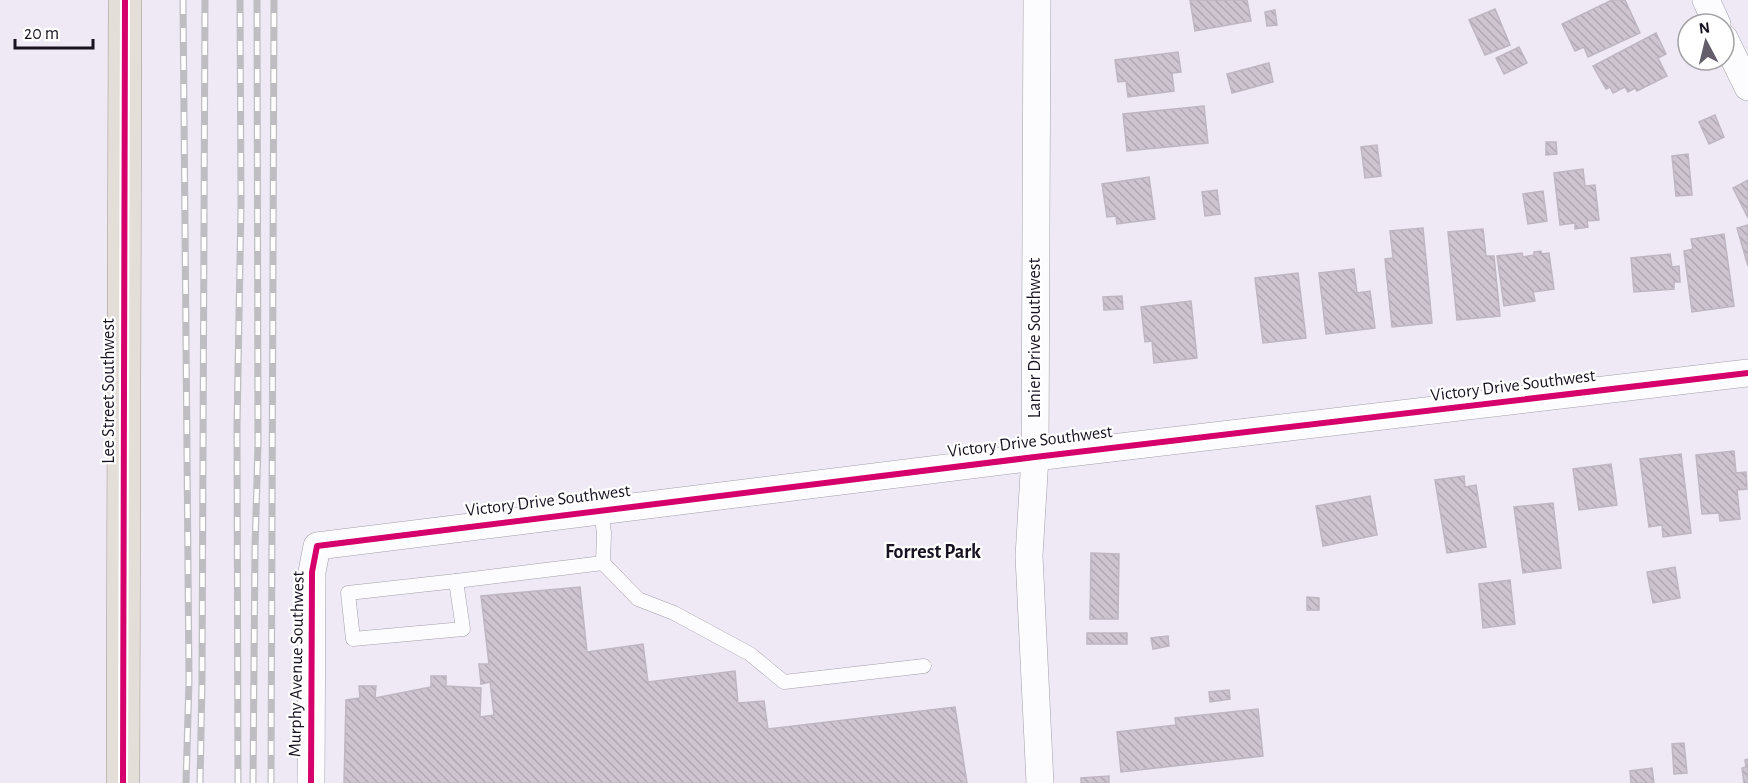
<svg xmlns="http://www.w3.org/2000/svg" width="1748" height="783" viewBox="0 0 1748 783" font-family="'Alegreya Sans',sans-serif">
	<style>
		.building { fill: url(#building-back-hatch); stroke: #bfb6c2; stroke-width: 1.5 }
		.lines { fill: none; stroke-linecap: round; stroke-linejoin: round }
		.lane-casing { stroke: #a49fab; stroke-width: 15 }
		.street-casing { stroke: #a49fab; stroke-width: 28 }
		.primary-casing { stroke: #a2958e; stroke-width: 34 }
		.lane { stroke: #fcfcfe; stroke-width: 14 }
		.street { stroke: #fcfcfe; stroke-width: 27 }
		.primary { stroke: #e4ded8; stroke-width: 33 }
		.rail-casing { stroke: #bebdc1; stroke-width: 7 }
		.rail { stroke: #fff; stroke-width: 4.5; stroke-dasharray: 14; stroke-linecap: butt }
		.cycleway-casing { stroke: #fff; stroke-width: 10 }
		.cycleway { stroke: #d6006c; stroke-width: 6 }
		.labels { text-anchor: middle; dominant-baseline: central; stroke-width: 4.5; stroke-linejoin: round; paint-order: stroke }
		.street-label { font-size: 18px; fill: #191321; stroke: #fff }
		.neighbourhood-label { font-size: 20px; font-weight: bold; fill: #191321; stroke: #fff }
	</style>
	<defs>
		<pattern id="building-back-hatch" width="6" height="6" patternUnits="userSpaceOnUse" patternTransform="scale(1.5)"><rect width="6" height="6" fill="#cdc4d0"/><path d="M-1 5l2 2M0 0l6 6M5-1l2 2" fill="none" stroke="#afa8b2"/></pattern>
	</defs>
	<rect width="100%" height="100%" fill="#eee9f5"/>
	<g class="building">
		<path d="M1190,0H1247L1251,21L1195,31Z"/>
		<path d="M1612,0H1625L1640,33L1588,57L1584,47L1575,51L1562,24Z"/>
		<path d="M1495,9L1510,45L1485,55L1469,20Z"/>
		<path d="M1275,10L1277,25L1267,26L1265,12Z"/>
		<path d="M1656,33L1666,54L1658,58L1667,76L1637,91L1635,88L1628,92L1625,87L1613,93L1610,87L1606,89L1593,66Z"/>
		<path d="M1519,47L1527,63L1504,74L1496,58Z"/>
		<path d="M1178,52L1181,72L1172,73L1174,91L1128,97L1126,81L1118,82L1115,60Z"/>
		<path d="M1269,63L1273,82L1232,93L1227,74Z"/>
		<path d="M1204,106L1208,143L1127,151L1123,114Z"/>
		<path d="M1715,115L1724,137L1709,144L1699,122Z"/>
		<path d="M1546,142H1556L1557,154L1546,155Z"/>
		<path d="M1377,145L1381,176L1365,178L1361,147Z"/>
		<path d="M1688,154L1692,195L1676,196L1672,156Z"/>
		<path d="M1583,169L1585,186L1595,185L1599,220L1587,221L1588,227L1575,229V223L1560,225L1554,173Z"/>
		<path d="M1149,177L1155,219L1117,224L1116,216L1107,217L1102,184Z"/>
		<path d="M1748,180V218L1733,188Z"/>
		<path d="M1217,190L1220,214L1205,216L1202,192Z"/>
		<path d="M1543,191L1547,221L1528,224L1523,194Z"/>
		<path d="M1748,225V266L1737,228Z"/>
		<path d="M1423,228L1432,323L1392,327L1385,259L1393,258L1390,231Z"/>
		<path d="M1483,229L1486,256H1494L1500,316L1457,320L1448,232Z"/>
		<path d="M1724,234L1734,306L1692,312L1684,251L1693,249L1691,239Z"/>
		<path d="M1541,251L1542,254L1549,253L1554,289L1533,292L1535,301L1504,306L1497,256L1522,253L1523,257L1534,255V252Z"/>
		<path d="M1670,254L1672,267L1679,266L1680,282H1674V289L1634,292L1631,258Z"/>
		<path d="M1354,269L1357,293L1370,291L1375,328L1326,334L1319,273Z"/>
		<path d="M1298,273L1306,338L1263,343L1255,278Z"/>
		<path d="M1122,296L1123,309L1104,310L1103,297Z"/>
		<path d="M1191,301L1197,358L1154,363L1152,341L1145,342L1141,307Z"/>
		<path d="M1734,451L1736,473L1746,472L1747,489L1737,490L1740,519L1720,521L1719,513L1702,514L1696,455Z"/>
		<path d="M1681,454L1691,533L1663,537L1662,525L1649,527L1640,459Z"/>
		<path d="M1611,464L1617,505L1579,510L1573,469Z"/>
		<path d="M1464,476L1465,487L1476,485L1486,547L1447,553L1435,480Z"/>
		<path d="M1370,496L1377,535L1323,546L1316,506Z"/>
		<path d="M1553,503L1561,568L1523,573L1514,507Z"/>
		<path d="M1091,553L1119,554L1118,619H1090Z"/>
		<path d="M1675,567L1680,598L1653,603L1647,572Z"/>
		<path d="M1510,580L1515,624L1483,628L1479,584Z"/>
		<path d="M580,587L587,652L643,644L648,682L735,671L738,703L764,701L768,729L955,707L967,783H344L346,700L360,698L359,686H376L375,698L431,687V676H446V686L481,688L480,717L494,715L490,682L481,684L479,664H489L481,596Z"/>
		<path d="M1307,597L1319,598V610H1307Z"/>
		<rect x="1087" y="633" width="40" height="11"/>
		<path d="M1168,636L1169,646L1153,649L1151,638Z"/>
		<path d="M1229,690L1230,699L1210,702L1209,692Z"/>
		<path d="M1258,709L1263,756L1121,772L1117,732L1176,725L1175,718Z"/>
		<path d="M1684,743L1687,773L1674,774L1672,744Z"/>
		<path d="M1748,759V783H1744L1742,768L1746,767L1745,760Z"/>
		<path d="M1652,768L1654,783H1631L1630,771Z"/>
		<path d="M1109,776V783H1081V778Z"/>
	</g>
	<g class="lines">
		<defs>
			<g id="lane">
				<path d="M601,510L604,533L603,563L638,599L674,613L750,654L784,682L924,666"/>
				<path d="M456,581L463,629L353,639L348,593Z"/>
				<path d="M456,581L603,563"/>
			</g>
			<g id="street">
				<path d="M1037,0L1035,457L1029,556L1040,783"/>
				<path d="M1706,0L1717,24"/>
				<path d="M1724,38L1748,87"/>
				<path d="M311,783L312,572L317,546L1035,457L1748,373"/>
			</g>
			<path id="primary" d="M123,783L125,0"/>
		</defs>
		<use href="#lane" class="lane-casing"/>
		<use href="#street" class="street-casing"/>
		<use href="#primary" class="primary-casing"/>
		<use href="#lane" class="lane"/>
		<use href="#street" class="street"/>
		<use href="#primary" class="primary"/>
		<defs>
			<g id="rail">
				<path d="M183,0L189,681L186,783"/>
				<path d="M200,783L202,681L205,0"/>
				<path d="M238,783L237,427L241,205L240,0"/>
				<path d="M253,783L255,548L258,444L257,0"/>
				<path d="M271,783L274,0"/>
			</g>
		</defs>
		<use href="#rail" class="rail-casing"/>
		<use href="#rail" class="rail"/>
		<defs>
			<g id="cycleway">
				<path d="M123,783L125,0"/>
				<path d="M311,783L312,572L317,546L1035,457L1748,373"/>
			</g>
		</defs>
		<use href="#cycleway" class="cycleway-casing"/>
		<use href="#cycleway" class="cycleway"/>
	</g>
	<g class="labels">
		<g class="street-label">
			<text transform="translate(1035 338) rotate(-90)">Lanier Drive Southwest</text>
			<text transform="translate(1513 386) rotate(-7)">Victory Drive Southwest</text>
			<text transform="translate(109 391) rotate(-90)">Lee Street Southwest</text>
			<text transform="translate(1030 442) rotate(-7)">Victory Drive Southwest</text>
			<text transform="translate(548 501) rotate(-7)">Victory Drive Southwest</text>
			<text transform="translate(297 664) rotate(-89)">Murphy Avenue Southwest</text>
		</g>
		<g class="neighbourhood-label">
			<text x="933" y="552">Forrest Park</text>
		</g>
	</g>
	<g transform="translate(1706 42) rotate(353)"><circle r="28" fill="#ffffff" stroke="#a3a1a6" stroke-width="1.5"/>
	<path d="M0-4.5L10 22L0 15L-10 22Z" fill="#645e6b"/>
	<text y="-9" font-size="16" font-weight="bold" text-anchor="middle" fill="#191321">N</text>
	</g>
	<path d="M15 39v9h78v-9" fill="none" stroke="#191321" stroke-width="3"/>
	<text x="24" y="39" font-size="18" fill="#191321" stroke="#ffffff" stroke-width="4.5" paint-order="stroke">20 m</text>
</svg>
